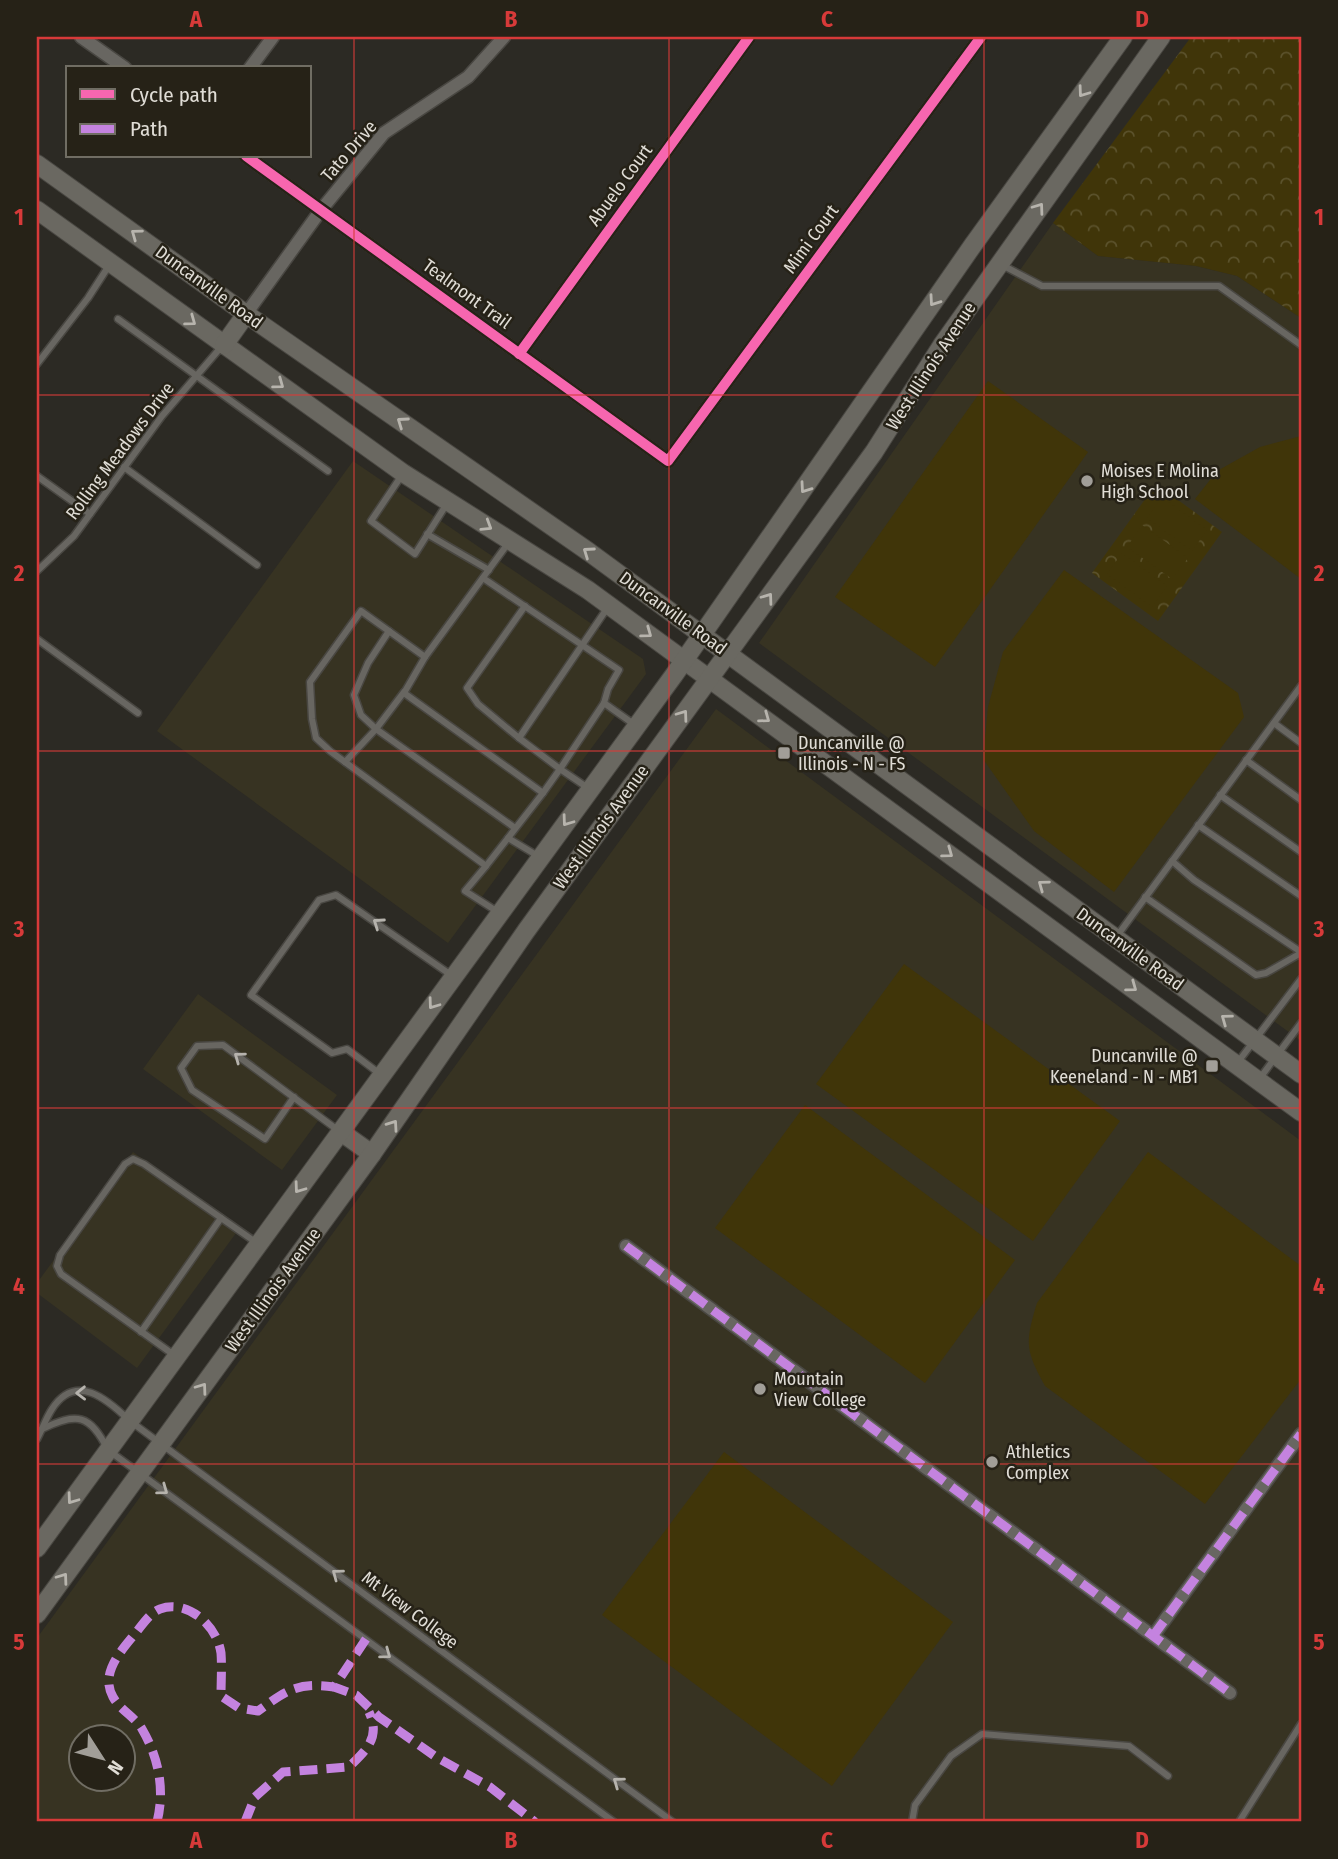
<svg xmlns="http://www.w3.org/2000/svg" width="1338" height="1859" viewBox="0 0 1338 1859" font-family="'Fira Sans Condensed',sans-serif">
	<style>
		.built { fill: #373322; fill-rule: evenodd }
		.forest { fill: url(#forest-crowns) }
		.pitch { fill: #403509 }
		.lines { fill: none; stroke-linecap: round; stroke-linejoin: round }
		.lane-casing { stroke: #494742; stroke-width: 9 }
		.street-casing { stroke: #494742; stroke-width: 15 }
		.secondary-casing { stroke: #494742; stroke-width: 20 }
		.lane { stroke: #686661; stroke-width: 6 }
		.street { stroke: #686661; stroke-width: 12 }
		.secondary { stroke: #6a6861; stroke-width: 18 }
		.quiet { stroke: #c483df; stroke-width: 9; stroke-dasharray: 18 9; stroke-linecap: butt }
		.cycleway-casing { stroke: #262217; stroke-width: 15 }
		.cycleway { stroke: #f766af; stroke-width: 10 }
		.oneway { stroke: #b7b4ad }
		.oneway2 { stroke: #b6b3ad }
		.grid { fill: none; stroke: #d73a39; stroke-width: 2; stroke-opacity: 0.55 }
		.poi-dot { fill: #a19e98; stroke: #262217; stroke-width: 2.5 }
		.labels { text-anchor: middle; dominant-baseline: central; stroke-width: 5; stroke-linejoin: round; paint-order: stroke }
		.street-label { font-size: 18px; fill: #e0ddd6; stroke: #262217 }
		.poi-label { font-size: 18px; fill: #e0ddd6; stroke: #262217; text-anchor: start }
		.neatline { fill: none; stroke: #d73a39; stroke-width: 2.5 }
		.grid-label { font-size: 23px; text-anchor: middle; font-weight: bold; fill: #d73a39 }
	</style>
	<defs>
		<pattern id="forest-crowns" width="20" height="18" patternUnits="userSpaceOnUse" patternTransform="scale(1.75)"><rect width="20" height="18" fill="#403509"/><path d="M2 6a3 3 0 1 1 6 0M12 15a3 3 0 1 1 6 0" fill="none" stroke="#5b522c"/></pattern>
	</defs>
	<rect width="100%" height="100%" fill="#2c2a24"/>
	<g class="built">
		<path d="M1053,223L1098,256L1196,266L1237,276L1301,318V1041L759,643Z"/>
		<path d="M353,461L643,659L646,674L448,943L157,731Z"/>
		<path d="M716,709L1301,1141V1822H37V1638ZM80,1736H122V1778H80Z"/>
		<path d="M198,994L337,1095L282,1170L143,1069Z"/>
		<path d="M133,1152L239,1229L137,1368L37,1293V1283Z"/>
	</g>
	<g class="forest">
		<path d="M1191,37H1301V318L1237,276L1196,266L1098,256L1053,223Z"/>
		<path d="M1156,484L1222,532L1158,621L1092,573Z"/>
	</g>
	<g class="pitch">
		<path d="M988,381L1088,452L935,667L835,597Z"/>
		<path d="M1301,436V579L1195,499L1217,471L1260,447Z"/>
		<path d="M1162,497L1207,530L1192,551L1147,518Z"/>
		<path d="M1142,525L1188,558L1172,579L1127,547Z"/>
		<path d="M1122,553L1167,586L1152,607L1107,574Z"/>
		<path d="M1064,570L1238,693L1244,717L1114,892L1034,831L983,759L988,707L1003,652Z"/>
		<path d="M904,964L1120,1121L1033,1241L816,1084Z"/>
		<path d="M805,1105L1015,1260L925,1383L715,1228Z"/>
		<path d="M1148,1152L1301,1266V1379L1205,1504L1045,1386C1025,1350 1025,1342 1037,1303Z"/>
		<path d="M724,1452L953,1622L832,1786L602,1615Z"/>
	</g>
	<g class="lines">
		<defs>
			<g id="lane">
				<path d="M1002,265L1042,286H1219L1301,345"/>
				<path d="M118,319L328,471"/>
				<path d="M37,364L88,298L110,264"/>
				<path d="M124,467L257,565"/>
				<path d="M402,475L371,521L415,554L448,502"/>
				<path d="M37,476L90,514"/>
				<path d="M427,534L489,570"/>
				<path d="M37,571L74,536L162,416L222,346"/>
				<path d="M483,578L619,670L608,689L604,703L635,725"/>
				<path d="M389,631L368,663L354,695L361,715L376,729L515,828"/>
				<path d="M37,639L138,713"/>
				<path d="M425,657L509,542"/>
				<path d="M1274,723L1301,743"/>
				<path d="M519,738L478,704L467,688L525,606"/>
				<path d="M1246,760L1301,800"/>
				<path d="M345,762L376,729L404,692"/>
				<path d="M588,788L560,769L604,703"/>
				<path d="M543,793L560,769L519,738L608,607"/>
				<path d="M1220,795L1301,852"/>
				<path d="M1198,825L1301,896"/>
				<path d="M1172,861L1194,880L1301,952"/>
				<path d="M486,866L508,838"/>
				<path d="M1145,897L1256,975L1266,973L1301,953"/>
				<path d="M498,912L465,891L486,866L330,751L316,738L312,719L310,682L361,611L425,657L404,693L543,793L508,838L538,856"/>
				<path d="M1117,936L1301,686"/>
				<path d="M1238,1062L1301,979"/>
				<path d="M380,1074L347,1049L332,1053L251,995L319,900L336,895L451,975"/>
				<path d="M1260,1078L1301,1023"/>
				<path d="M294,1097L265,1139L192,1090L181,1068L197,1046L223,1045L339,1131"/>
				<path d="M141,1332L221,1218"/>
				<path d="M174,1355L61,1274L57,1266L60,1255L125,1164L133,1159L144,1164L257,1243"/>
				<path d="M42,1429C77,1412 90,1414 108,1450L614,1822"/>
				<path d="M37,1439C42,1430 46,1418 52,1409C76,1372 107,1399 130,1421L673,1822"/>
				<path d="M912,1822L915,1805L951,1756L982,1734L1129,1746L1168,1776"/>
				<path d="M1239,1822L1301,1724"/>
			</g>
			<g id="street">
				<path d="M81,37L125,68"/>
				<path d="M250,68L273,37"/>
				<path d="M246,156L668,461L981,37"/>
				<path d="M246,314L321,210L384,133L468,77L504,37"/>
				<path d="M519,354L749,37"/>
				<path d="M626,1246L1230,1693"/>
				<path d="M1153,1636L1301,1434"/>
			</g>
			<g id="secondary">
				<path d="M37,164L246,314L589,552L1301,1074"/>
				<path d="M37,210L403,473L588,590L1301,1112"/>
				<path d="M224,345L246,314"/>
				<path d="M341,1132L372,1154"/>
				<path d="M37,1548L674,675L973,245L1123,37"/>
				<path d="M37,1614L372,1154L526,931L874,452L942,345L1161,37"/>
			</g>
		</defs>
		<use href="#lane" class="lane-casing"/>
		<use href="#street" class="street-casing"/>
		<use href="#secondary" class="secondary-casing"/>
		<use href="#lane" class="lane"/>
		<use href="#street" class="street"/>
		<use href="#secondary" class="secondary"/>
		<g class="quiet">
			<path d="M626,1246L1230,1693"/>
			<path d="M1153,1636L1301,1434"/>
			<path d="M366,1639L334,1687L356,1695L379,1717L436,1757L490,1787L535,1822"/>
			<path d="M157,1822C165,1790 159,1758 142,1729C135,1717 120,1710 113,1697C100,1674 120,1652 134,1635C141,1627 149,1613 160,1609C187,1599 217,1625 221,1653C222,1667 221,1682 221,1696L239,1708L258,1711C287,1690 297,1682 334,1687"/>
			<path d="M245,1822L255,1797L283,1772L349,1767C366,1750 381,1738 369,1712"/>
		</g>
		<defs>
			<g id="cycleway">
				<path d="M246,156L668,461L981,37"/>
				<path d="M519,354L749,37"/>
			</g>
		</defs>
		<use href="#cycleway" class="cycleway-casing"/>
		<use href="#cycleway" class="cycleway"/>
	</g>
	<defs><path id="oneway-chevron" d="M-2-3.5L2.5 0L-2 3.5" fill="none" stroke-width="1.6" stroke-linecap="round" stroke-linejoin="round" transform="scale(1.75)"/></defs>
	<g class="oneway">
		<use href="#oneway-chevron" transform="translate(1083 92) rotate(126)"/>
		<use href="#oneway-chevron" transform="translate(1039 208) rotate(-54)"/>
		<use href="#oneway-chevron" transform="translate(136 234) rotate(-144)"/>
		<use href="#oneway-chevron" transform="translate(934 301) rotate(125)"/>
		<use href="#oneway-chevron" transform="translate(191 321) rotate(36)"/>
		<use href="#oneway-chevron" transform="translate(279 384) rotate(36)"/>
		<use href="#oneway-chevron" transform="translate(402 422) rotate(-145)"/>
		<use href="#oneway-chevron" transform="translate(805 488) rotate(125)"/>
		<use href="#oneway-chevron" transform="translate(487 526) rotate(32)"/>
		<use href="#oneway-chevron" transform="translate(588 552) rotate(-145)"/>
		<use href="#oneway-chevron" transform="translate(768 598) rotate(-54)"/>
		<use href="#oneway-chevron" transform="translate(647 633) rotate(36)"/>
		<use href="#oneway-chevron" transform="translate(683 715) rotate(-54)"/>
		<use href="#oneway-chevron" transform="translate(765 718) rotate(36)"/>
		<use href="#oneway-chevron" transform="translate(567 821) rotate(126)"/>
		<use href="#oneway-chevron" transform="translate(948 853) rotate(36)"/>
		<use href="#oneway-chevron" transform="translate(1043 885) rotate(-144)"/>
		<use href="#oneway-chevron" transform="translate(1132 987) rotate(36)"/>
		<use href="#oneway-chevron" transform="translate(433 1004) rotate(126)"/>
		<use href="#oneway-chevron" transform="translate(1226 1019) rotate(-144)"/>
		<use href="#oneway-chevron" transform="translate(393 1125) rotate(-55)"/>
		<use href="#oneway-chevron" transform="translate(299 1188) rotate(126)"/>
		<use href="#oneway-chevron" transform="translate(202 1388) rotate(-54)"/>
		<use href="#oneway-chevron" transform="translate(72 1499) rotate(126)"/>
		<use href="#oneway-chevron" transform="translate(63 1578) rotate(-54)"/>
	</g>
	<g class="oneway2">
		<use href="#oneway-chevron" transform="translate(378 923) rotate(-145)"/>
		<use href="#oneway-chevron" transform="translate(239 1057) rotate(-144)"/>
		<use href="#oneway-chevron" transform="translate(81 1393) rotate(179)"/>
		<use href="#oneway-chevron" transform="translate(163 1490) rotate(36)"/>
		<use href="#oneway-chevron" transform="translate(337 1574) rotate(-143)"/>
		<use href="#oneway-chevron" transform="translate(386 1654) rotate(36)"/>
		<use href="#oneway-chevron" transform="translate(618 1782) rotate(-144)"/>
	</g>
	<path class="grid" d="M354,37V1822M669,37V1822M984,37V1822M37,395H1301M37,751H1301M37,1108H1301M37,1464H1301"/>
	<g class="poi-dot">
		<circle cx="1087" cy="481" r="7"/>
		<rect x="777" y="746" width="14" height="14" rx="3.5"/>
		<rect x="1205" y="1059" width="14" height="14" rx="3.5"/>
		<circle cx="760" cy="1389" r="7"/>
		<circle cx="992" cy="1462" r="7"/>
	</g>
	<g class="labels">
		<g class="street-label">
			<text transform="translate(349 151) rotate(-49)">Tato Drive</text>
			<text transform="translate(620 185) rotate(-54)">Abuelo Court</text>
			<text transform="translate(811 239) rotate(-54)">Mimi Court</text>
			<text transform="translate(209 287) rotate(36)">Duncanville Road</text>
			<text transform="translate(467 294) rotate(36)">Tealmont Trail</text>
			<text transform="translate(931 366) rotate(-57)">West Illinois Avenue</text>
			<text transform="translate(120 451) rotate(-53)">Rolling Meadows Drive</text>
			<text transform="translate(673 613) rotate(36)">Duncanville Road</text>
			<text transform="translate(601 827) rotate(-54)">West Illinois Avenue</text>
			<text transform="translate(1130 949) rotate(36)">Duncanville Road</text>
			<text transform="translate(273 1290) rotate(-54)">West Illinois Avenue</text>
			<text transform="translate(410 1610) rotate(37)">Mt View College</text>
		</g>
		<g class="poi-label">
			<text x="1101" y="471">Moises E Molina<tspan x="1101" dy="21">High School</tspan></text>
			<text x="798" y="743">Duncanville @<tspan x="798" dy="21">Illinois - N - FS</tspan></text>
			<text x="1198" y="1056" text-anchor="end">Duncanville @<tspan x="1198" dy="21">Keeneland - N - MB1</tspan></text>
			<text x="774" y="1379">Mountain<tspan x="774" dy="21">View College</tspan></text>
			<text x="1006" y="1452">Athletics<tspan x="1006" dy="21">Complex</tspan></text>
		</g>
	</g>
	<rect width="1338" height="1859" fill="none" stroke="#262217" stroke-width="77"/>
	<rect x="66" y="66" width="245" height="91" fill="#262217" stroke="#706d63" stroke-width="2"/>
	<rect x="80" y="89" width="35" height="10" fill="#f766af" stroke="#706d63" stroke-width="2"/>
	<text x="130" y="102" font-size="21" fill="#e0ddd6">Cycle path</text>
	<rect x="80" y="124" width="35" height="10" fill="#c483df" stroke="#706d63" stroke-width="2"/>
	<text x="130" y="136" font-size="21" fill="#e0ddd6">Path</text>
	<g transform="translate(102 1758) rotate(126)"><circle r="33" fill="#262217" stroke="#706d63" stroke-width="2"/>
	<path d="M0-5L12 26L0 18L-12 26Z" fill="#a19e98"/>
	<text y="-10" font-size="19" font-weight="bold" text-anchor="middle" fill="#e0ddd6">N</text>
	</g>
	<rect x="38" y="38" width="1262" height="1782" class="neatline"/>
	<g class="grid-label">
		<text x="196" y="27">A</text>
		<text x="511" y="27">B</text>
		<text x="827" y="27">C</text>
		<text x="1142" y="27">D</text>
		<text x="19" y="225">1</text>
		<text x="1319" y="225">1</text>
		<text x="19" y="581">2</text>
		<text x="1319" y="581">2</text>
		<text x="19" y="937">3</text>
		<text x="1319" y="937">3</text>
		<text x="19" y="1294">4</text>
		<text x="1319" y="1294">4</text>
		<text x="19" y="1650">5</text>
		<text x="1319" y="1650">5</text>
		<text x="196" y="1848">A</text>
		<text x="511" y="1848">B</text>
		<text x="827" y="1848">C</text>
		<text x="1142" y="1848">D</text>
	</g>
</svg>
